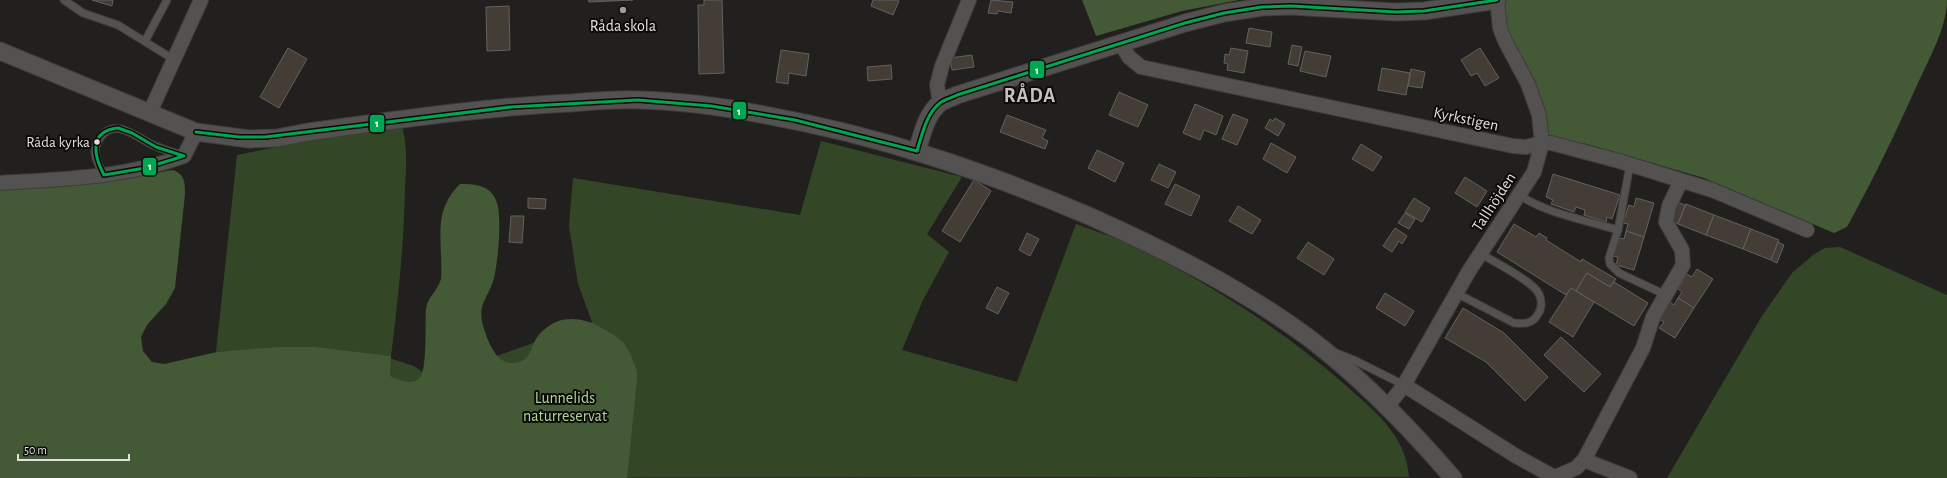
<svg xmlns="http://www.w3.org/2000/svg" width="1947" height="478" viewBox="0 0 1947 478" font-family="'Alegreya Sans',sans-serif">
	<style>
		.green { fill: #334726 }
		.forest { fill: #445935 }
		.building { fill: #433d35; stroke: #636160 }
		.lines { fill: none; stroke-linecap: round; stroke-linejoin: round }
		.service-casing { stroke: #3e3d3b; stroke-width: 9 }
		.minor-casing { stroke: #3e3d3b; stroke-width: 16 }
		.tertiary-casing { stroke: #3e3d3b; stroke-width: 19 }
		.service { stroke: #535250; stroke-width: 7 }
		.minor { stroke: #535250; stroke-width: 14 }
		.tertiary { stroke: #535250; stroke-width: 17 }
		.bus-1-casing { stroke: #0b0a09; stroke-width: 6 }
		.bus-1 { stroke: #00a651; stroke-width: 3 }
		.poi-dot { fill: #9f9d9b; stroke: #0b0a09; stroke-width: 1.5 }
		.bus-dot { fill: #e2e0de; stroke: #0b0a09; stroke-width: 1.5 }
		.labels { text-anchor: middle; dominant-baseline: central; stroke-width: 4; stroke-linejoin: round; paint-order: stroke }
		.bus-label { font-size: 15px; fill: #e2e0de; stroke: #0b0a09; text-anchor: end }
		.poi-label { font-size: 16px; fill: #e2e0de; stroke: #0b0a09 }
		.street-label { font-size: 16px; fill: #e2e0de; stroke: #0b0a09 }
		.park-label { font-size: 16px; fill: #add794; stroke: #0b0a09 }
		.district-label { font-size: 20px; font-weight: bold; letter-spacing: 1px; fill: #c5c1bd; stroke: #0b0a09 }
		.line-badge { stroke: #0b0a09; stroke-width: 1.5 }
		.badge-label { font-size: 11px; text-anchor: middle; font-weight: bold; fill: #fff }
	</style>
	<rect width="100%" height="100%" fill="#22201e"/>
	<g class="green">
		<path d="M402,127C408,147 406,167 405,188C404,244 398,300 391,356L380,355L414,366L432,379L592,322L578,284L569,226L573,178L800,215L821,141L962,177L927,234L949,252L923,300L902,350L1017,382L1076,224C1095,231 1115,237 1133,246C1209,283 1280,328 1343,383C1373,410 1406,434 1409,477L0,478L236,351L216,352L237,155L312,140Z"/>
		<path d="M1840,247L1947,295V478H1667L1762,316L1792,273L1813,255L1825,248Z"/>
	</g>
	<g class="forest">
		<path d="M1082,0H1239L1182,11L1096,36Z"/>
		<path d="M1485,0H1947C1947,27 1929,59 1918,83C1896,132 1873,180 1847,227L1834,233L1704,178L1587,144L1546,137L1543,105L1507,30Z"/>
		<path d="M173,170C185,175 185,182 185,194L175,288L166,304L147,325L141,337L143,351L152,362L164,364L217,352L279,347H314L391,356L390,376C399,380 414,387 421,376C427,365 425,323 426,309C427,298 438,290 441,279C442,271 441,263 441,255C440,226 438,206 460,184C501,182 500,206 499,238C498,251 497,265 494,278C488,300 476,303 484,329C488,341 496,364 513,363C531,362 529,350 536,339C540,332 549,325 556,322C570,316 588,320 600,327C607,331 617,336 623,342C629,349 635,364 637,372C638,380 635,391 635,400C632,426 630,452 627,478H0V189L105,182Z"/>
	</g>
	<g class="building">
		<path d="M92,0H113L112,6Z"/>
		<path d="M588,0H633L589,2Z"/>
		<path d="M704,0H722L724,73L699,74L698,5H704Z"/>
		<path d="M873,0H897L899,1L893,15L871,6Z"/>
		<path d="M991,0L1013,2L1011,13L998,11L997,14L988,13Z"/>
		<path d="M509,6L510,50L487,51L486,7Z"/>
		<path d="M1249,28L1272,32L1270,47L1246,43Z"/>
		<path d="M1292,45L1302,47L1298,66L1288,64Z"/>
		<path d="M288,48L307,59L279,108L260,97Z"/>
		<path d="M1231,48L1248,51L1244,73L1227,70L1228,64L1224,63L1225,54L1229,55Z"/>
		<path d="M1480,48L1499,78L1485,86L1477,73L1471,76L1461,60Z"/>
		<path d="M781,50L809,54L806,76L789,73L788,84L776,82Z"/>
		<path d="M1305,51L1331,56L1326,77L1300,71Z"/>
		<path d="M972,55L974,67L952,70L950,58Z"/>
		<path d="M891,65L892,79L868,81L867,67Z"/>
		<path d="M1382,68L1410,73L1406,95L1378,90Z"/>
		<path d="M1411,69L1425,72L1422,88L1408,86Z"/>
		<path d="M1119,92L1148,105L1138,127L1109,115Z"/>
		<path d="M1195,104L1223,116L1216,135L1204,130L1200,140L1183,133Z"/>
		<path d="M1233,114L1248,120L1237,145L1222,139Z"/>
		<path d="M1007,115L1046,130L1042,138L1048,141L1045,149L1000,132Z"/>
		<path d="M1275,118L1285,124L1278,136L1265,128L1270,119L1273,121Z"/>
		<path d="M1271,143L1296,157L1287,173L1263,159Z"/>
		<path d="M1361,144L1382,157L1373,171L1352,159Z"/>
		<path d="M1097,150L1124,163L1115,182L1088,168Z"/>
		<path d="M1159,164L1176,172L1168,188L1151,180Z"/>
		<path d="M1553,174L1620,195L1612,219L1607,217L1606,222L1584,215L1585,210L1576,207L1574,212L1551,204L1553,200L1546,197Z"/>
		<path d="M1465,177L1487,191L1477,207L1455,193Z"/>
		<path d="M974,180L991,191L960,242L942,231Z"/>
		<path d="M1175,184L1200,196L1191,216L1165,204Z"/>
		<path d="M528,198L546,199L545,209L528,208Z"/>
		<path d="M1414,198L1430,208L1422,222L1405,212Z"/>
		<path d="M1636,198L1654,203L1644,237L1626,231L1628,224L1623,223L1629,205L1634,207Z"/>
		<path d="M1677,202L1685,205L1678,224L1670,220Z"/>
		<path d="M1686,204L1714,215L1706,235L1678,224Z"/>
		<path d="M1238,206L1261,220L1252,234L1229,221Z"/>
		<path d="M1405,213L1415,219L1409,229L1398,223Z"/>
		<path d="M1714,215L1751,229L1743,249L1706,235Z"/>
		<path d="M511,216H524L522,243L509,242Z"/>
		<path d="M1514,224L1536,237L1539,233L1547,238L1546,240L1581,262L1582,259L1616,279L1610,287L1587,273L1576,291L1571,288L1566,295L1497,252Z"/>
		<path d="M1395,228L1407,236L1402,244L1399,241L1392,252L1383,246Z"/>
		<path d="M1751,229L1779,240L1771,260L1743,249Z"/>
		<path d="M1626,231L1644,237L1634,270L1616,265L1618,257L1613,256L1619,238L1624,239Z"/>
		<path d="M1027,233L1039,239L1030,256L1019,250Z"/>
		<path d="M1308,242L1334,259L1324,275L1297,258Z"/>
		<path d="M1778,242L1784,245L1777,263L1771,260Z"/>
		<path d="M1697,269L1713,279L1694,308L1678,298L1682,292L1678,289L1687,274L1692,277Z"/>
		<path d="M1587,273L1610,287L1614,282L1648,303L1634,326L1576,291Z"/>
		<path d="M997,287L1009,293L998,314L986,308Z"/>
		<path d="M1571,288L1594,302L1573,337L1549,322Z"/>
		<path d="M1385,293L1414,311L1405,326L1376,308Z"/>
		<path d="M1678,298L1694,308L1675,338L1659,328L1664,322L1659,319L1670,302L1674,305Z"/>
		<path d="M1463,308L1504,333L1548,377L1525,401L1486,362L1445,338Z"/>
		<path d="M1561,337L1601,374L1584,392L1544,355Z"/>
	</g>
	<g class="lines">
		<defs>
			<g id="service">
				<path d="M64,0L83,13L118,25L173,59"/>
				<path d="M145,41L167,0"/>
				<path d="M104,175C97,162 90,152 100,138C114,117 135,136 151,144C160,149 171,151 181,155"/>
				<path d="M1519,195C1548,214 1586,220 1618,230L1609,258L1610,264L1619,273L1666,295"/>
				<path d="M1618,230L1630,165"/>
				<path d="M1456,293L1514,323C1524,324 1533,324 1538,314C1542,309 1542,300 1539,294C1534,282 1493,261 1481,254"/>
				<path d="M1336,353L1354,360L1404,385"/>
			</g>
			<g id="minor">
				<path d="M1121,44L1129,57L1141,67L1513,146L1526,147L1542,143H1551L1619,161L1712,190L1807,230"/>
				<path d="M940,103L937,85L942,66L969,0"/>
				<path d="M150,112L201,0"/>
				<path d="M0,183C62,179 125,178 184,156L196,132"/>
				<path d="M1404,385L1516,456L1554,477"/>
				<path d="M1388,406L1404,385L1469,271L1534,172L1542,143L1539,115L1528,84L1505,41L1500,28L1497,0"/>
				<path d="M1584,460L1630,478"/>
				<path d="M1553,478L1576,468L1584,460L1643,348L1653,317L1683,265L1682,250L1666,222L1669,206L1681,181"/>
			</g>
			<g id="tertiary">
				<path d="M0,51L196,132L249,139L277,138L308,132C395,120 483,107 571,103C594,101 617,99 640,100C682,101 724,107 765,115C880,136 982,170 1089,216C1165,250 1241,288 1309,338C1363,379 1409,427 1453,478"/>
				<path d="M917,151C922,135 926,114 940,103C944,100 952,98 957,95L1185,23L1224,13L1262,7L1291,6L1396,12L1424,11L1497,0"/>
			</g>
		</defs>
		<use href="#service" class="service-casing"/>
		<use href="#minor" class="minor-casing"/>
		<use href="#tertiary" class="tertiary-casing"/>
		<use href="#service" class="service"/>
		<use href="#minor" class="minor"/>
		<use href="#tertiary" class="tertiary"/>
		<defs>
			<g id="bus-1">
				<path d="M118,128L132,133L156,147L184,156L145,168L104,175C94,156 88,131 118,128Z"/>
				<path d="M196,132L239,137H265L511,107L638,100L711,106L795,120L917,151"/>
				<path d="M917,151C922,135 926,114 940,103C945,99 952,98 957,95L1185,23L1224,13L1262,7L1291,6L1396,12L1424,11L1497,0"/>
			</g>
		</defs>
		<use href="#bus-1" class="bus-1-casing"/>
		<use href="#bus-1" class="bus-1"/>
	</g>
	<circle class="poi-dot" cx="623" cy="10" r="4"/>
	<circle class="bus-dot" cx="97" cy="142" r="3.5"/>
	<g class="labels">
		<g class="bus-label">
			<text x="90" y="142">Råda kyrka</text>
		</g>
		<g class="poi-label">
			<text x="623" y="26">Råda skola</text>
		</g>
		<g class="street-label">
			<text transform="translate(1466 119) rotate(12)">Kyrkstigen</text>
			<text transform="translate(1494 202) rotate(-57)">Tallhöjden</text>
		</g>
		<g class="park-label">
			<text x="565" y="398">Lunnelids<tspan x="565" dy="18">naturreservat</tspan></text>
		</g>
		<g class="district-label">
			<text x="1030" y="96">RÅDA</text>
		</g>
	</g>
	<g class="line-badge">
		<rect x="1029" y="60" width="16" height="19" rx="4" fill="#00a651"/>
		<rect x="732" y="101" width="15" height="19" rx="4" fill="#00a651"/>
		<rect x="369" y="114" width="16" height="19" rx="4" fill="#00a651"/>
		<rect x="142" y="157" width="15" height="19" rx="4" fill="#00a651"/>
	</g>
	<g class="badge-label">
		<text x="1037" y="74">1</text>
		<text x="739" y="115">1</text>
		<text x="377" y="127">1</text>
		<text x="150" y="170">1</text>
	</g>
	<path d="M18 454v6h111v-6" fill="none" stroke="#e2e0de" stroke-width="2"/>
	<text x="24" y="454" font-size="12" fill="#e2e0de" stroke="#0b0a09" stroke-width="3" paint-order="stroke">50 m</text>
</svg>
